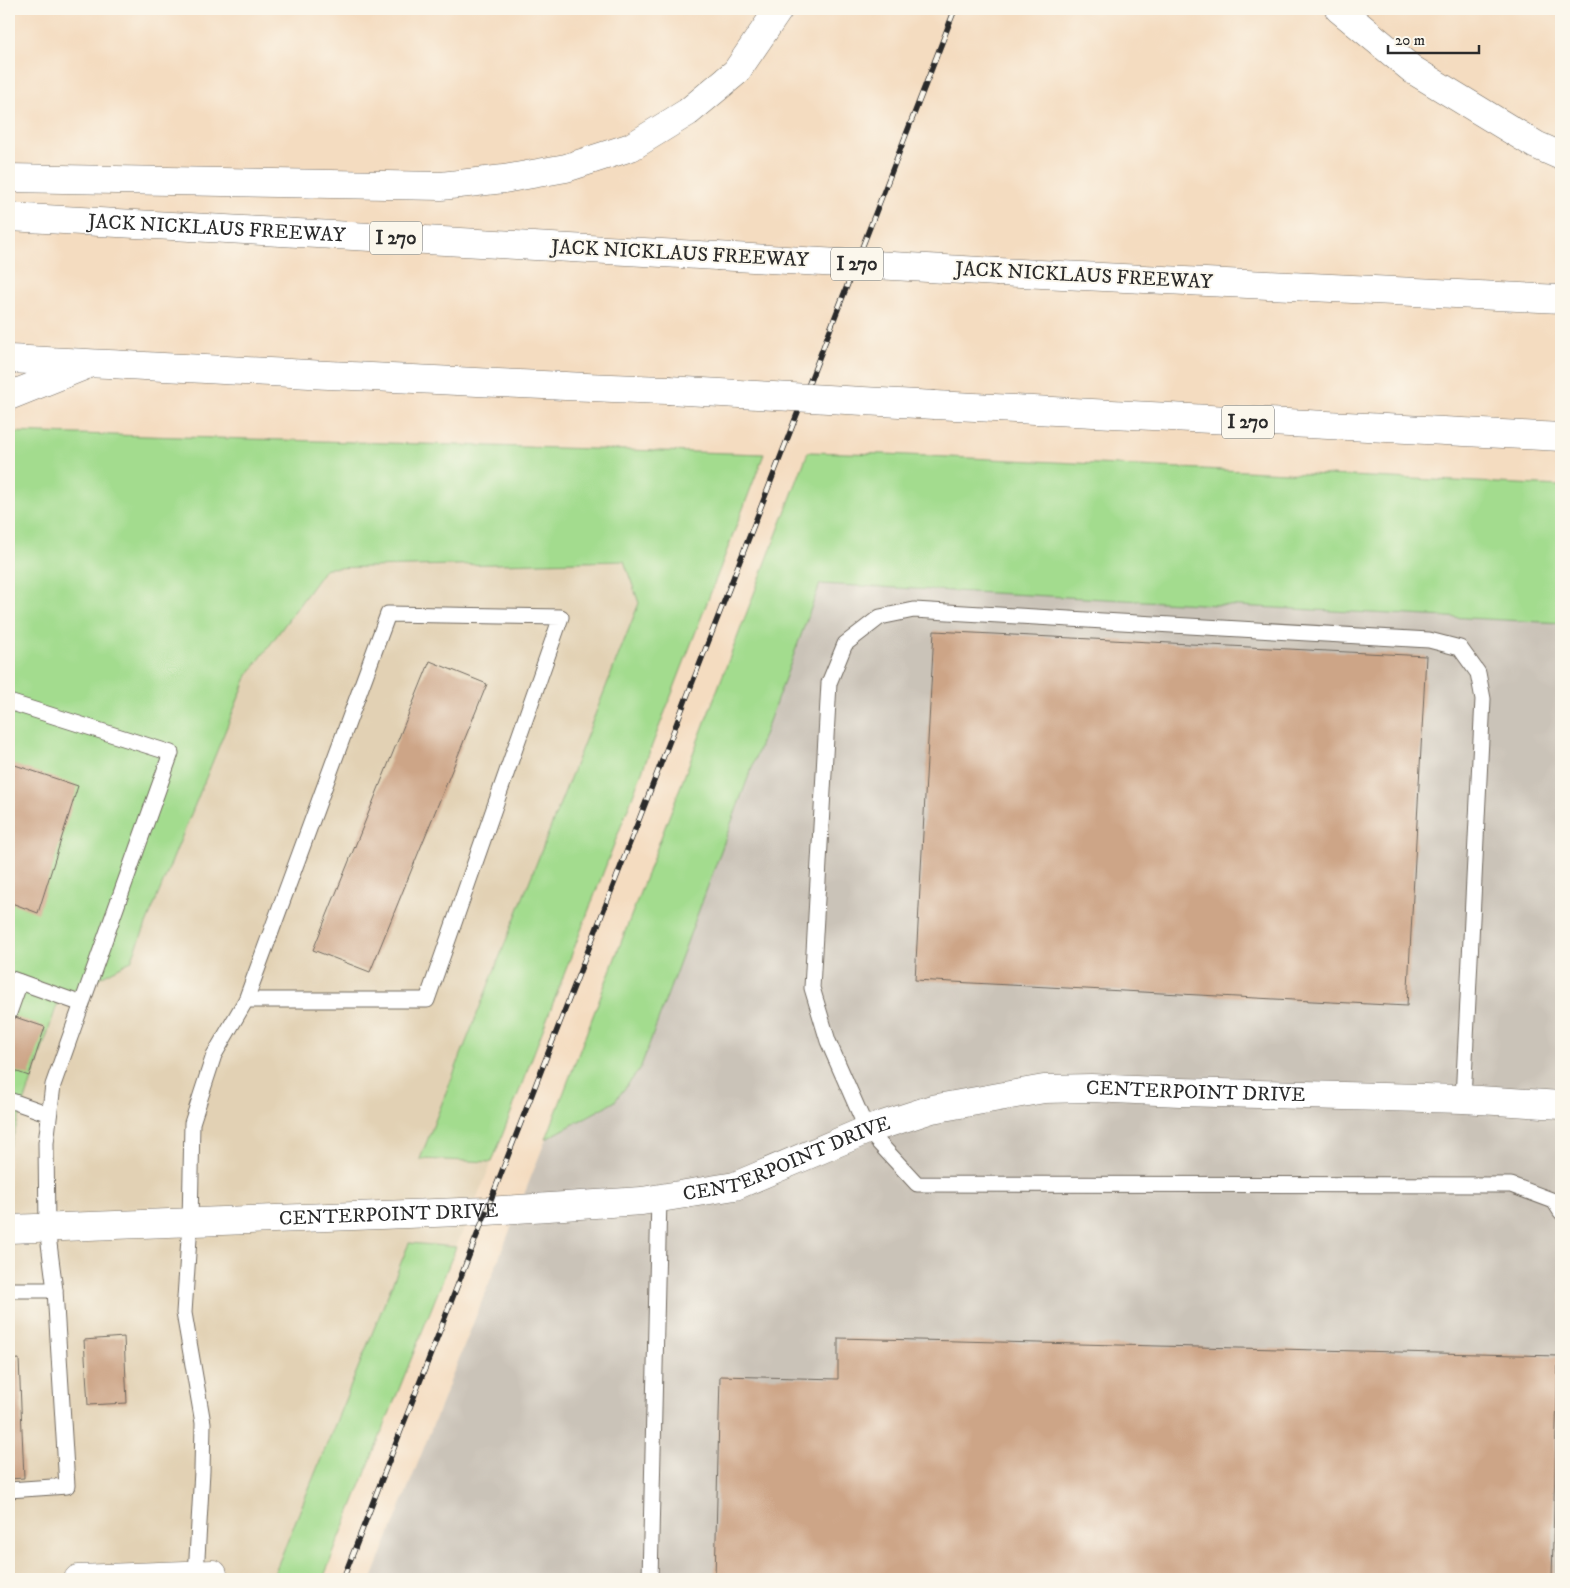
<svg xmlns="http://www.w3.org/2000/svg" width="1570" height="1588" viewBox="0 0 1570 1588" font-family="'IM FELL DW Pica',serif">
	<style>
		.built { fill: #e2d1b4 }
		.industrial { fill: #cac3b8 }
		.green { fill: #a3dc8e; stroke: #67845c }
		.building { fill: #cda587 }
		.lines { fill: none; stroke-linecap: round; stroke-linejoin: round }
		.service-casing { stroke: #71695f; stroke-width: 17 }
		.minor-casing { stroke: #71695f; stroke-width: 29 }
		.motorway-casing { stroke: #71695f; stroke-width: 29 }
		.service { stroke: #fff; stroke-width: 15 }
		.minor { stroke: #fff; stroke-width: 28 }
		.motorway { stroke: #fff; stroke-width: 28 }
		.rail-casing { stroke: #2b2b2b; stroke-width: 5.5 }
		.rail { stroke: #fbf7ec; stroke-width: 4; stroke-dasharray: 11; stroke-linecap: butt }
		.motorway-bridge-casing { stroke: #71695f; stroke-width: 29; stroke-linecap: butt }
		.motorway-bridge { stroke: #fff; stroke-width: 28 }
		.labels { text-anchor: middle; dominant-baseline: central; stroke-width: 4; stroke-linejoin: round; paint-order: stroke }
		.shield { fill: #fbf7ec; stroke: #696865; stroke-width: 1 }
		.shield-label { font-size: 19px; font-weight: bold; fill: #2b2b2b }
		.street-label { font-size: 20px; fill: #2b2b2b; stroke: #fbf7ec }
	</style>
	<rect width="100%" height="100%" fill="#fbf7ec"/>
	<filter id="ink" filterUnits="userSpaceOnUse"><feTurbulence type="fractalNoise" baseFrequency=".02" numOctaves="2"/><feDisplacementMap in="SourceGraphic" scale="10" xChannelSelector="R" yChannelSelector="G"/><feConvolveMatrix kernelMatrix="1 2 1 2 8 2 1 2 1" color-interpolation-filters="sRGB"/></filter>
	<filter id="wash" filterUnits="userSpaceOnUse"><feTurbulence type="fractalNoise" baseFrequency=".0096" numOctaves="4" result="noise"/><feDisplacementMap in="SourceGraphic" scale="20" xChannelSelector="R" yChannelSelector="G"/><feGaussianBlur stdDeviation="1.12" result="paint"/><feColorMatrix in="noise" values="0 0 0 0 0 0 0 0 0 0 0 0 0 0 0 0 0 1.4 0 .05"/><feComposite in="paint" operator="in"/></filter>
	<g filter="url(#wash)">
		<rect width="100%" height="100%" fill="#f4dcc0"/>
		<path class="built" d="M624,561L639,603L420,1158L492,1162L456,1247L409,1243L272,1579H9V1148L60,999L131,961L248,675L326,568Z"/>
		<path class="industrial" d="M820,584L1561,623V1579H372L546,1139L614,1102L640,1069Z"/>
		<g class="green">
			<path d="M9,432L764,454L492,1162L420,1159L639,603L624,561L326,568L248,675L131,961L59,999L9,1148Z"/>
			<path d="M808,452L885,454L1561,486V623L820,584L640,1069L614,1102L546,1139Z"/>
			<path d="M409,1243L456,1247L323,1579H272Z"/>
		</g>
		<g id="blocks">
			<g class="building">
				<path d="M934,631L1426,656L1407,1006L915,980Z"/>
				<path d="M430,661L487,684L370,972L313,950Z"/>
				<path d="M9,763L78,786L38,913L9,902Z"/>
				<path d="M9,1015L45,1027L29,1076L9,1069Z"/>
				<path d="M124,1337L127,1403L88,1405L84,1340Z"/>
				<path d="M838,1338L1558,1356L1552,1579H715L720,1376L838,1379Z"/>
				<path d="M19,1359L24,1478L9,1479V1360Z"/>
			</g>
		</g>
	</g>
	<g filter="url(#ink)">
		<use href="#blocks" fill-opacity="0" stroke="#71695f" stroke-width="1"/>
		<g class="lines">
			<defs>
				<g id="service">
					<path d="M9,702L171,753L53,1085L46,1143L47,1228L55,1290"/>
					<path d="M9,978L82,1004"/>
					<path d="M9,1013L20,982"/>
					<path d="M1463,1099L1483,699L1478,673L1460,648L1429,640L914,610L880,617L845,644L829,683L812,988L828,1041L867,1130L917,1184L1511,1185L1554,1201L1561,1212"/>
					<path d="M9,1100L49,1114"/>
					<path d="M9,1290H55L67,1486L9,1490"/>
					<path d="M196,1575L202,1471L203,1423L184,1313L190,1223L192,1123L214,1055L246,1000H427L561,617L388,614L246,1000"/>
					<path d="M650,1579L659,1198"/>
				</g>
				<g id="minor">
					<path id="s1" d="M9,1229L487,1211L642,1201L735,1186L867,1130L932,1109L1044,1089L1091,1088L1180,1092L1463,1099L1561,1105"/>
					<path d="M78,1579L213,1574"/>
				</g>
				<g id="motorway">
					<path d="M1339,9L1413,70L1536,145L1561,156"/>
					<path d="M9,178L441,186L504,179L566,168L631,147L688,112L736,72L779,9"/>
					<path id="s2" d="M9,217L717,256"/>
					<path d="M998,272L1561,299"/>
					<path d="M9,359C228,370 448,382 668,390"/>
					<path d="M9,396L84,366"/>
					<path d="M935,405L1561,437"/>
				</g>
			</defs>
			<use href="#service" class="service-casing"/>
			<use href="#minor" class="minor-casing"/>
			<use href="#motorway" class="motorway-casing"/>
			<use href="#service" class="service"/>
			<use href="#minor" class="minor"/>
			<use href="#motorway" class="motorway"/>
			<defs>
				<path id="rail" d="M343,1579L955,9"/>
			</defs>
			<use href="#rail" class="rail-casing"/>
			<use href="#rail" class="rail"/>
			<defs>
				<g id="motorway-bridge">
					<path d="M717,256L998,272"/>
					<path d="M668,390L935,405"/>
				</g>
			</defs>
			<use href="#motorway-bridge" class="motorway-bridge-casing"/>
			<use href="#motorway-bridge" class="motorway-bridge"/>
		</g>
	</g>
	<g class="labels">
		<g class="shield">
			<rect x="370" y="221.5" width="52" height="33" rx="4"/>
			<rect x="831" y="247.5" width="52" height="33" rx="4"/>
			<rect x="1222" y="405.5" width="52" height="33" rx="4"/>
		</g>
		<g class="shield-label">
			<text x="396" y="238">I 270</text>
			<text x="857" y="264">I 270</text>
			<text x="1248" y="422">I 270</text>
		</g>
		<g class="street-label">
			<text stroke="none"><textPath href="#s2" startOffset="208">JACK NICKLAUS FREEWAY</textPath></text>
			<text transform="translate(680 254) rotate(3)">JACK NICKLAUS FREEWAY</text>
			<text transform="translate(1084 276) rotate(3)">JACK NICKLAUS FREEWAY</text>
			<text stroke="none"><textPath href="#s1" startOffset="1205">CENTERPOINT DRIVE</textPath></text>
			<text stroke="none"><textPath href="#s1" startOffset="785">CENTERPOINT DRIVE</textPath></text>
			<text stroke="none"><textPath href="#s1" startOffset="380">CENTERPOINT DRIVE</textPath></text>
		</g>
	</g>
	<rect width="1570" height="1588" fill="none" stroke="#fbf7ec" stroke-width="30"/>
	<path d="M1388 45v8h91v-8" fill="none" stroke="#2b2b2b" stroke-width="2.5"/>
	<text x="1395" y="45" font-size="15" fill="#2b2b2b" stroke="#fbf7ec" stroke-width="4" paint-order="stroke">20 m</text>
</svg>
